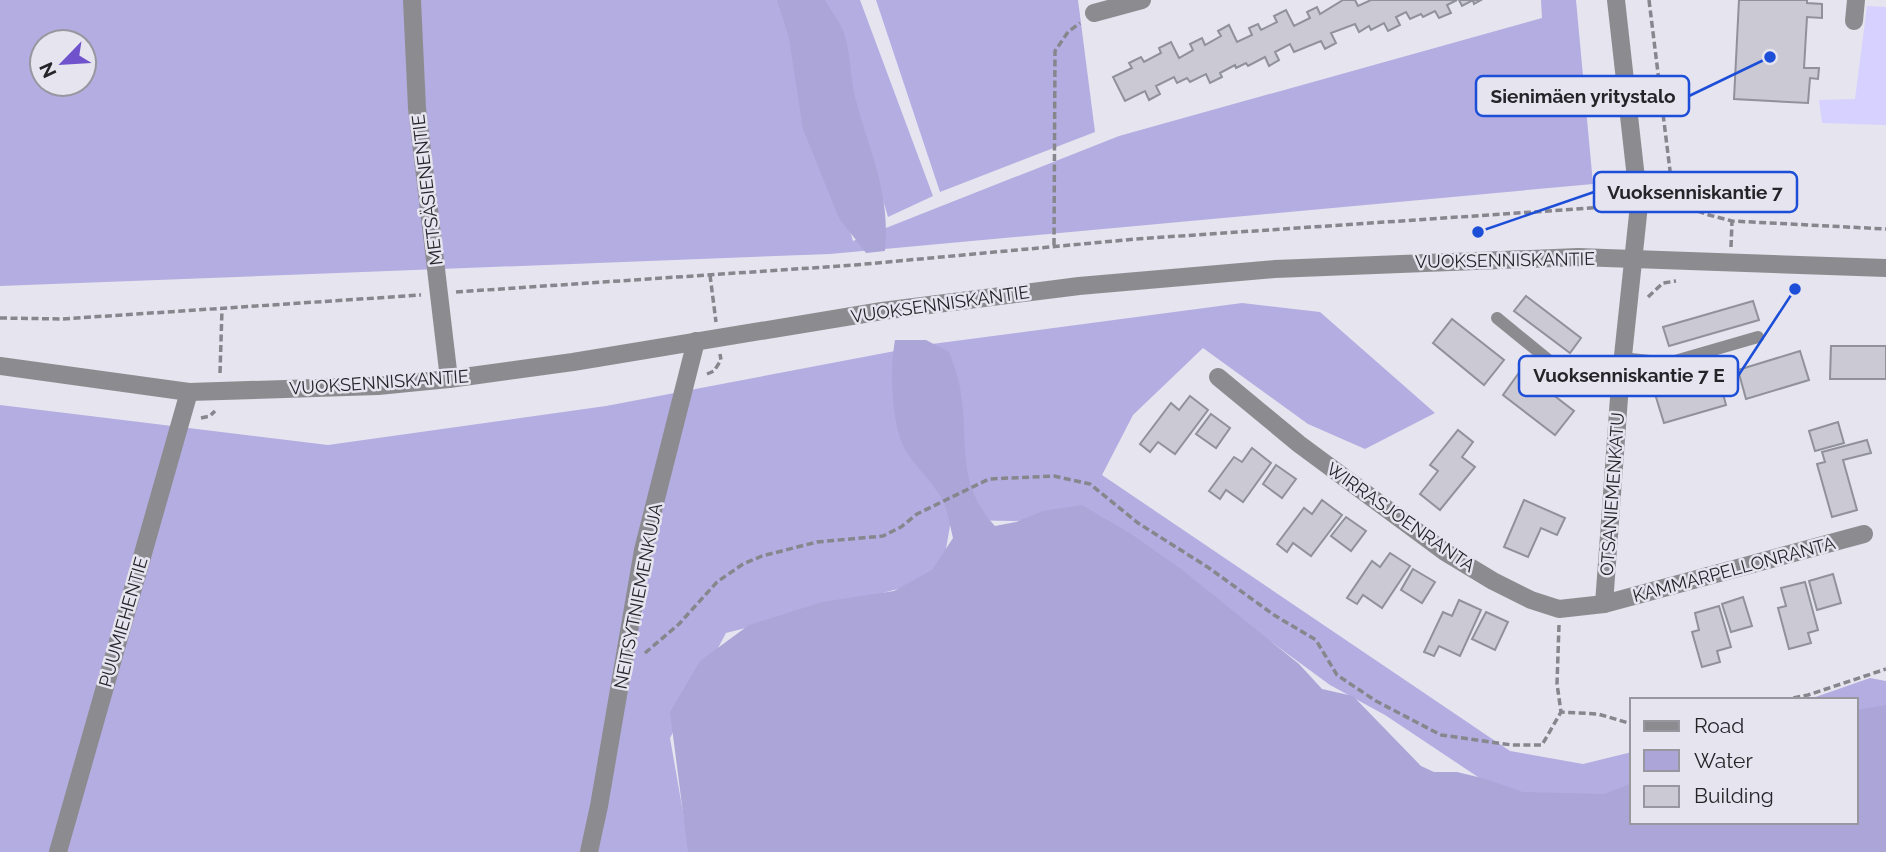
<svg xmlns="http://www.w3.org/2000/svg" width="1886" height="852" viewBox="0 0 1886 852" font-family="Raleway,sans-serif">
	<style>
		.green { fill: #d6d1fe }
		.forest { fill: #b4ade1; fill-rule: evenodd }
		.water { fill: #aba5d8 }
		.building { fill: #cbcad4; stroke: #91919a; stroke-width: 2 }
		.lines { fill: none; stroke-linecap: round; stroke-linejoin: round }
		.path { stroke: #87868d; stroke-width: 3.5; stroke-dasharray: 7 3.5; stroke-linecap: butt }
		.service { stroke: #8c8c90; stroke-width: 12 }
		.minor { stroke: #8c8c90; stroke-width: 18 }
		.tertiary { stroke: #8c8c90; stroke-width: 18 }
		.labels { text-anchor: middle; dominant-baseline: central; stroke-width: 5; stroke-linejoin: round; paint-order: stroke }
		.street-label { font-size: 18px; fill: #252428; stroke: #e5e4ef }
		.leader { fill: none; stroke: #1d4ed8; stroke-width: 2.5 }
		.callout-dot { fill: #1d4ed8; stroke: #e5e4ef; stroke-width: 2.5 }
		.callout { fill: #e5e4ef; stroke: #1d4ed8; stroke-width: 2.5 }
		.callout-label { font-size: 19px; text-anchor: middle; font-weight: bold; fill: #252428 }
	</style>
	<rect width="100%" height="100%" fill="#e5e4ef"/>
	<path class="green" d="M1867,6L1886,7V125L1822,123L1819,100L1855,99Z"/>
	<g class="forest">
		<path d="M0,0H786L853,241L1119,136L1542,18L1541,0H1576L1593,184L830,254L0,286ZM42,42H84V84H42Z"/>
		<path d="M820,0H860L933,196L888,217L847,78Z"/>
		<path d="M876,0H1078L1095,132L940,192Z"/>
		<path d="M1242,303L1320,312L1435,413L1365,449L1308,424L1203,348L1133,415L1102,475L1510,751L1583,764L1632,752V791L1570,800L1505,795L1385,715L1330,685L1095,513L1015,521L951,520L941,578L726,633L670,738L690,852H0V405L328,445L606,406L932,344Z"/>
		<path d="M1870,678L1886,681V722L1856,732V700H1807Z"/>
	</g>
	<g class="water">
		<path d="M777,0H825C831,11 840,22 844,33C851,54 850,76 855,97C869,150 891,194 885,251L866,253L839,218L803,129L789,38Z"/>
		<path d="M895,340H926L949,352C953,363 958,376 960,388C970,441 954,482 995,526L1016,522L1043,511L1082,505L1131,534L1181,569L1299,664L1322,689L1353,696L1421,766L1434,772H1457L1486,779L1523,792L1605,794L1632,783V822H1856V710L1886,705V852H688L670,712L700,661L749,625L822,602L894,591L932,570L953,538C950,526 948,511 943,501C934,482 911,464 902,443C891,416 890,368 895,340Z"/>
	</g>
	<g class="building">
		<path d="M1343,0H1355L1358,6L1371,0H1457L1447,5L1451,13L1439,18L1435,11L1423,17L1421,14L1410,19L1406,12L1396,17L1400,25L1388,31L1384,23L1371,30L1369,26L1359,32L1355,24L1331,33L1336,43L1325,49L1321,41L1294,52L1290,44L1275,52L1279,60L1269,66L1265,57L1248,66L1246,63L1236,68L1235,65L1220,73L1222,77L1210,83L1206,74L1190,82L1187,78L1177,83L1174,77L1156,86L1160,94L1149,100L1145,91L1125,101L1113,77L1132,68L1129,63L1141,57L1144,62L1161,53L1159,48L1171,42L1179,58L1193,50L1190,44L1202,38L1205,45L1221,36L1218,31L1229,25L1237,42L1252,35L1249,28L1258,24L1261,30L1277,22L1274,16L1286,10L1294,26L1310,18L1307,12L1317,7L1320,14Z"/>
		<path d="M1459,0H1481L1474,4L1473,0L1462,6Z"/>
		<path d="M1739,0H1807V3L1822,4V18L1807,17L1804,68H1819L1818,79L1810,78L1808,103L1734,99Z"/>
		<path d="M1526,296L1581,338L1570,353L1514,311Z"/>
		<path d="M1753,301L1759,320L1669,346L1663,327Z"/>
		<path d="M1452,319L1504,360L1484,385L1433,343Z"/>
		<path d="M1831,346H1886V379H1830Z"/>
		<path d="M1800,351L1809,380L1746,399L1738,370Z"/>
		<path d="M1521,370L1574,411L1555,435L1503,395Z"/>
		<path d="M1718,375L1726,405L1664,423L1655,394Z"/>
		<path d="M1190,396L1208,410L1175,454L1158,442L1150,452L1140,444L1171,403L1179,410Z"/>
		<path d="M1211,414L1230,428L1216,448L1196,434Z"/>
		<path d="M1838,422L1844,443L1815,451L1809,431Z"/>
		<path d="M1458,430L1473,442L1462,457L1475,467L1440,510L1420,494L1438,471L1430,465Z"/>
		<path d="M1867,440L1871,453L1843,460L1857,510L1832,517L1817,464L1825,462L1822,452Z"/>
		<path d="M1252,448L1271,463L1243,502L1226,490L1220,499L1209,491L1234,457L1242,462Z"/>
		<path d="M1276,465L1296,479L1282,498L1263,484Z"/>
		<path d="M1322,500L1342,515L1311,556L1293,543L1287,552L1277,544L1304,508L1312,514Z"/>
		<path d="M1524,500L1565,518L1557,535L1541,528L1528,557L1504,547Z"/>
		<path d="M1346,517L1366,531L1351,551L1331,536Z"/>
		<path d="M1390,553L1410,566L1382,608L1363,595L1357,604L1347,598L1372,561L1380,567Z"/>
		<path d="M1413,569L1435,582L1422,603L1401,590Z"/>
		<path d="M1833,574L1841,603L1817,610L1809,581Z"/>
		<path d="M1805,582L1818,630L1808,633L1811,643L1789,649L1778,608L1786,606L1781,588Z"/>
		<path d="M1743,597L1752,626L1731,632L1722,604Z"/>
		<path d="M1459,600L1481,610L1460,656L1439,646L1434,656L1424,652L1443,612L1452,616Z"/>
		<path d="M1719,606L1731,647L1717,651L1720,662L1702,667L1692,632L1699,630L1695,613Z"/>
		<path d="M1486,612L1508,622L1495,650L1472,639Z"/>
	</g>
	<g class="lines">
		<g class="path">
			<path d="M1649,0L1674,203"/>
			<path d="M1657,204L1674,203L1709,215L1732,221L1886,229"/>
			<path d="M1054,245L1055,51L1068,32L1080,23"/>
			<path d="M1731,247L1732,221"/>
			<path d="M710,275L716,322"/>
			<path d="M456,292L855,265L1136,239L1621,206"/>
			<path d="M1648,297L1663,283L1676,281"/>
			<path d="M0,318L62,319L421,295"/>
			<path d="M220,373L222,309"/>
			<path d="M707,374L714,371L721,360L720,354"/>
			<path d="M201,418L210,416L215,411"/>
			<path d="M1559,625L1557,684L1561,712L1598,714L1632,724"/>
			<path d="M645,653L679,624L717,582L743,564L762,556L817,542L883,536L901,527L917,514L989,479L1054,476L1090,484L1138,523L1209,568L1274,615L1316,640L1337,675L1376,701L1441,735L1512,745H1542L1561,712"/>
			<path d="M1783,700L1808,695L1886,669"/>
		</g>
		<g class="service">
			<path d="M1497,318L1563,372L1620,384"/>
			<path d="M1622,358L1668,363L1758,337"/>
		</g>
		<g class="minor">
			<path d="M412,0L417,108L449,379"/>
			<path d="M1094,13L1142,0"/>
			<path d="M1854,21L1856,0"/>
			<path d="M1218,377L1299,444L1445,552L1493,581L1531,600L1559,609L1604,604L1864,534"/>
			<path d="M1604,604L1620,384L1639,205L1616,0"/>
			<path d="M58,852L189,392"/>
			<path d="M589,852L599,806L643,550L696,341"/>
		</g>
		<path class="tertiary" d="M0,366L189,392L378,386L449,379L573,362L882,311L1079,286L1275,269L1578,257L1886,268"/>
	</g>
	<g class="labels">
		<g class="street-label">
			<text transform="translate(427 190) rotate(-97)">METSÄSIENENTIE</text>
			<text transform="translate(1505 260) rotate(-1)">VUOKSENNISKANTIE</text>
			<text transform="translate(940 304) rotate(-8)">VUOKSENNISKANTIE</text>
			<text transform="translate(379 382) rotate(-4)">VUOKSENNISKANTIE</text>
			<text transform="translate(1612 494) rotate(-86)">OTSANIEMENKATU</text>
			<text transform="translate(1401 517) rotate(35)">WIRRASJOENRANTA</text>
			<text transform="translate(1734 569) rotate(-15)">KAMMARPELLONRANTA</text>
			<text transform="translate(638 596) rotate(-79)">NEITSYTNIEMENKUJA</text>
			<text transform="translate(123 622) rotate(-74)">PUUMIEHENTIE</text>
		</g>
	</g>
	<path class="leader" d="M1770 57L1689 96M1478 232L1594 192M1795 289L1738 376"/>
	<g class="callout-dot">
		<circle cx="1770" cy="57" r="7"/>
		<circle cx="1478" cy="232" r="7"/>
		<circle cx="1795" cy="289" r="7"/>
	</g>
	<g class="callout">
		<rect x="1476" y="76" width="213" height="40" rx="7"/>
		<rect x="1594" y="172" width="203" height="40" rx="7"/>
		<rect x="1519" y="356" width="219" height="40" rx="7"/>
	</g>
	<g class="callout-label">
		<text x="1583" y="103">Sienimäen yritystalo</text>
		<text x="1695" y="199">Vuoksenniskantie 7</text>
		<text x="1629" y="382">Vuoksenniskantie 7 E</text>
	</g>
	<rect x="1630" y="698" width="228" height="126" fill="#e5e4ef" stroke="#98979f" stroke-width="2"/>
	<rect x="1644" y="721" width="35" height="10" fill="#8c8c90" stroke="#98979f" stroke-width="2"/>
	<text x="1694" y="733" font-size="21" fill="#252428">Road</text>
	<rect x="1644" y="750" width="35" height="21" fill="#aba5d8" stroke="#98979f" stroke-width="2"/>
	<text x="1694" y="768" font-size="21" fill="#252428">Water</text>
	<rect x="1644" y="786" width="35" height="21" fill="#cbcad4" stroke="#98979f" stroke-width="2"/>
	<text x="1694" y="803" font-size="21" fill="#252428">Building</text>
	<g transform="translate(63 63) rotate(245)"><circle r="33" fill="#e5e4ef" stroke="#98979f" stroke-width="2"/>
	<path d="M0-5L12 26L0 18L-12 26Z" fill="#7052cc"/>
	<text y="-10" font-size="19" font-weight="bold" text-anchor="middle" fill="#252428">N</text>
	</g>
</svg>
